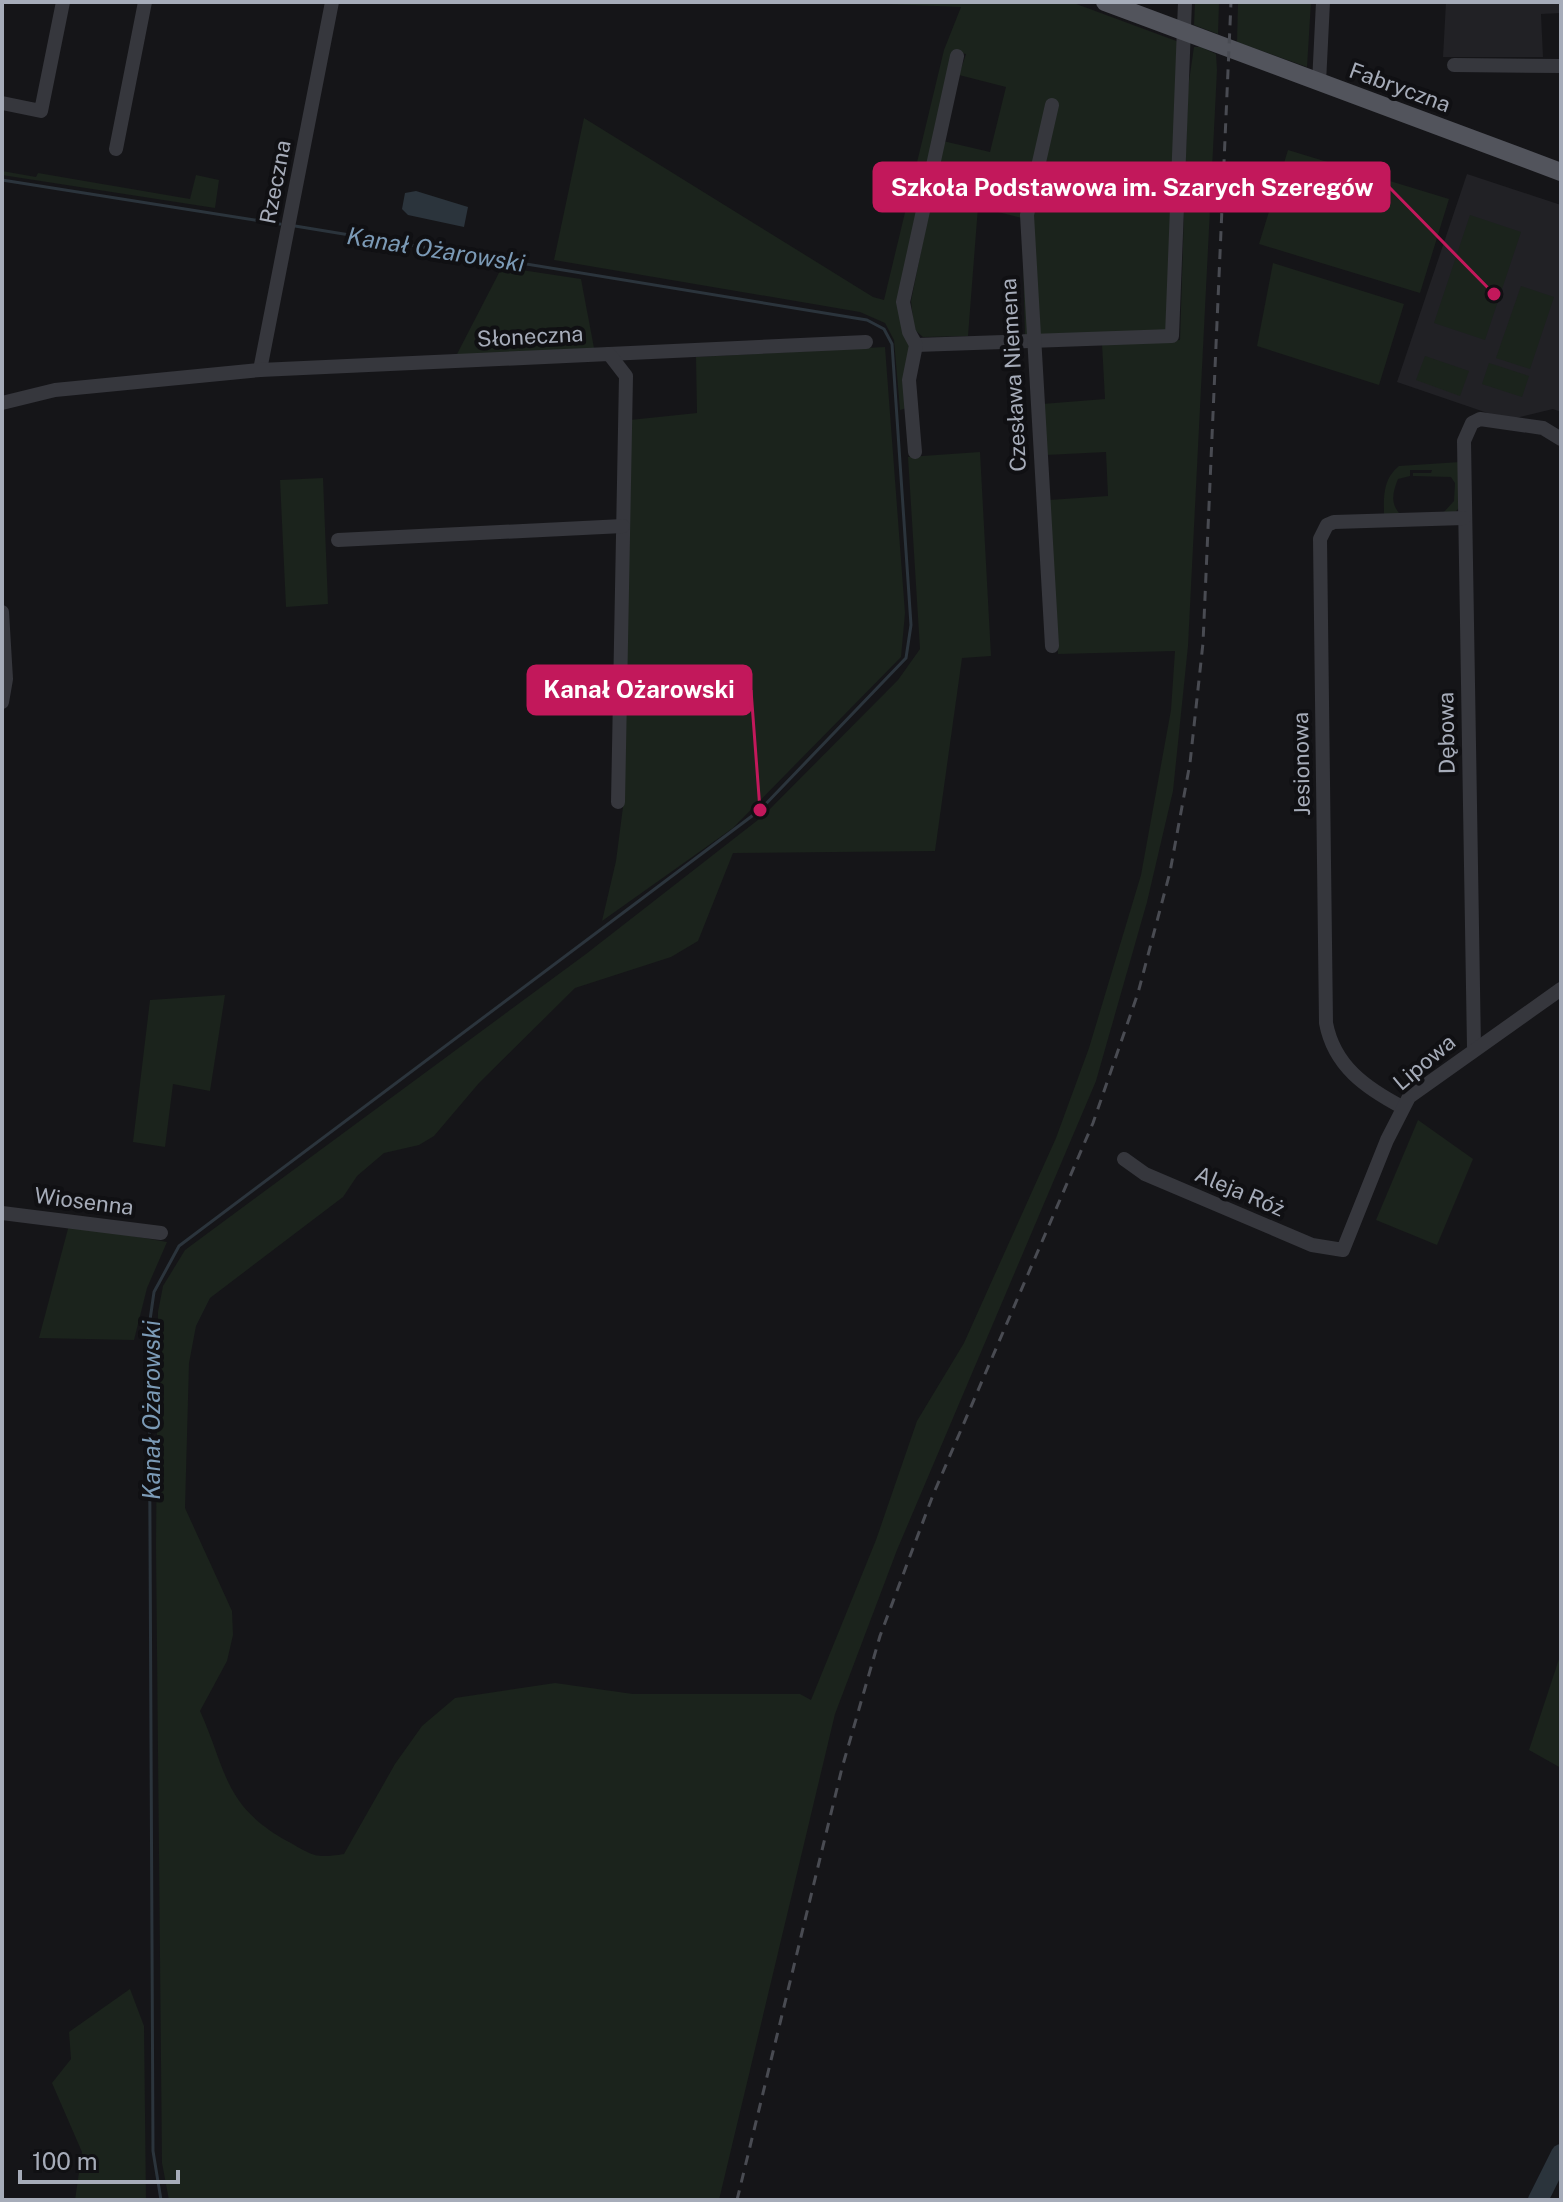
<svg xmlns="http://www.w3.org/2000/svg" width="1563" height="2202" viewBox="0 0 1563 2202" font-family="'Public Sans',sans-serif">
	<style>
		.built { fill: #212125 }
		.green { fill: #1b231c }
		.water { fill: #2b343c }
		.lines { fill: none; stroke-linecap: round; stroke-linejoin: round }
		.stream { stroke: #2b343c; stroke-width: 3 }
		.river { stroke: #2b343c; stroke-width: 20 }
		.minor { stroke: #36373d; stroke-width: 14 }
		.major { stroke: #52545c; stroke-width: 18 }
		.rail { stroke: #494b52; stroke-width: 3; stroke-dasharray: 10 8; stroke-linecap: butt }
		.labels { text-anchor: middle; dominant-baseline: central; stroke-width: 8; stroke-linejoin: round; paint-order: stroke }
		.street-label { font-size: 22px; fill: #a6acb9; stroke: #101013 }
		.water-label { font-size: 24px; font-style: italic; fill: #7b9ab6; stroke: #101013 }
		.leader { fill: none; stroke: #c2185b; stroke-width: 3 }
		.callout-dot { fill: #c2185b; stroke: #101013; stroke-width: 3 }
		.callout { fill: #c2185b; stroke: #c2185b; stroke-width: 3 }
		.callout-label { font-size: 24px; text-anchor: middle; font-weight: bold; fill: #fff }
	</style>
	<rect width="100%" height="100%" fill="#151518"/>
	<g class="built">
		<path d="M1446,2H1561V13L1541,14L1543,57H1443Z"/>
		<path d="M1467,174L1561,205V412L1553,409L1508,420L1397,382Z"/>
	</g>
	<g class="green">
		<path d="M835,2H1071L1179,42L1168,329L1162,334L1025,336L1022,218L978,207L968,336L923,337L914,329L911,301L943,141L990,152L1006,87L959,75L966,54L957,52L901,305L910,343L907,408L900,410L894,340L885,323L860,312L554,260L584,118L873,297L884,300L944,50L961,7Z"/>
		<path d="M1195,2H1219L1218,34L1194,25Z"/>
		<path d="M1238,2H1311L1307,67L1237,42Z"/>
		<path d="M1194,47H1201L1216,54L1217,70L1188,646L1173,791L1147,902L1096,1081L897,1550L835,1714L719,2200H169L162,2163L156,1546L158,1312L163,1286L185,1250L586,954L763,816L898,680L920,649L908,457L980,452L991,656L962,658L935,851L733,853L698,941L671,957L575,988L479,1083L434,1136L419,1145L384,1153L357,1176L343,1197L210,1298L196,1326L189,1363L185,1508L232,1611L233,1635L227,1661L200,1711C227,1771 223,1805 287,1841C313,1855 313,1859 344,1854L395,1764L422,1726L455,1698L555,1683L633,1694H800L811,1700L876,1540L917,1421L964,1343L1056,1138L1089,1048L1141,875L1171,710L1175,651L1058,654L1049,500L1108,496L1106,452L1046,455L1042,404L1105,399L1102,344L1180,340L1188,88Z"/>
		<path d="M1288,150L1449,199L1420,293L1259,244Z"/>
		<path d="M2,171L36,177L38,173L190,199L196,175L219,180L215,208L2,175Z"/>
		<path d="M1470,215L1521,232L1485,340L1434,323Z"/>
		<path d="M1273,263L1404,304L1379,385L1257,346Z"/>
		<path d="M502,267L581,279L594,348L455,358Z"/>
		<path d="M1521,286L1554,297L1530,369L1496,358Z"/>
		<path d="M885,347L905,613L901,657L733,828L602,921L616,861L623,807L630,420L697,413L696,357Z"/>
		<path d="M1425,356L1469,371L1460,396L1416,380Z"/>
		<path d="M1489,363L1529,376L1522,397L1482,384Z"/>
		<path d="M1460,462L1459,508L1454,513L1444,512L1454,501L1455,483L1451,477L1413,476V473H1431L1432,470H1410V476L1398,479C1393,492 1390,502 1399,513L1384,518C1384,498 1382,480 1399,466Z"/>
		<path d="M323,478L328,604L286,607L280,480Z"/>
		<path d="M225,995L210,1091L173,1084L165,1147L133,1142L150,1000Z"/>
		<path d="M1418,1120L1473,1159L1437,1245L1376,1220Z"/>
		<path d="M69,1225L167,1242L147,1288L134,1340L39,1338Z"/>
		<path d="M1561,1653V1768L1529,1750Z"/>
		<path d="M130,1989L144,2026L146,2200H75L82,2152L52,2083L71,2059L69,2032Z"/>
	</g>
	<path class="water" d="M416,191L468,207L464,227L408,215L402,209L405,193Z"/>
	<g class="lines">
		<g class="stream">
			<path d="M2,180L280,224"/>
			<path d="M161,2200L153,2151L149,1327L154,1292L179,1246L760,810L906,658L911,625L892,344L884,329L867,320L295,226"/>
		</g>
		<path class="river" d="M1538,2200L1561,2154"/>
		<g class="minor">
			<path d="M1454,65L1561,66"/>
			<path d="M1319,83L1323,2"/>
			<path d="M2,103L41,111L63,2"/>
			<path d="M116,149L145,2"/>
			<path d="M916,345L1172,336L1185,2"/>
			<path d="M609,354L866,342"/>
			<path d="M260,370L332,2"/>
			<path d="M2,403L55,390L260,370L609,354L626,376L618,802"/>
			<path d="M915,452L909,380L916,345L909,332L903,302L957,56"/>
			<path d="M338,540L623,526"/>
			<path d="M2,612L6,679L2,702"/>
			<path d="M1052,646L1027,215L1052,105"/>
			<path d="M1474,1048L1464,441L1472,423L1480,419L1543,428L1561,439"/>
			<path d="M1402,1107C1366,1088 1334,1066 1326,1023L1320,539L1327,525L1334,522L1464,518"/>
			<path d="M1124,1159L1145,1174L1312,1245L1343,1250L1387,1140L1409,1097L1561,989"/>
			<path d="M2,1213L161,1233"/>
		</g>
		<path class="major" d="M1105,2L1561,172"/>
		<path class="rail" d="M737,2200L842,1768L880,1636L933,1495L1093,1123L1138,993L1170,872L1190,763L1203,643L1231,2"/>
	</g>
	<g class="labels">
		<g class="street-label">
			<text transform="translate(1400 87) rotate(20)">Fabryczna</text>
			<text transform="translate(275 182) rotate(-79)">Rzeczna</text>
			<text transform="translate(530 336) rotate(-3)">Słoneczna</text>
			<text transform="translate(1013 375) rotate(-93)">Czesława Niemena</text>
			<text transform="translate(1446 733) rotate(-91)">Dębowa</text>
			<text transform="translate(1301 764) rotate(-91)">Jesionowa</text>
			<text transform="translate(1424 1062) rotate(-40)">Lipowa</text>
			<text transform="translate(1240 1191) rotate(23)">Aleja Róż</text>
			<text transform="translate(84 1201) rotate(7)">Wiosenna</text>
		</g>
		<g class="water-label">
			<text transform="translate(436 249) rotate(9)">Kanał Ożarowski</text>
			<text transform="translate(151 1410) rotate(-90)">Kanał Ożarowski</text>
		</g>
	</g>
	<path class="leader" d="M1494 294L1389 187M760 810L751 690"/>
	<g class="callout-dot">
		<circle cx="1494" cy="294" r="8"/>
		<circle cx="760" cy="810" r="8"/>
	</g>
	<g class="callout">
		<rect x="874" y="163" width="515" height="48" rx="8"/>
		<rect x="528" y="666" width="223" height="48" rx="8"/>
	</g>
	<g class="callout-label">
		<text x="1132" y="196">Szkoła Podstawowa im. Szarych Szeregów</text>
		<text x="639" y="698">Kanał Ożarowski</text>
	</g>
	<rect width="1563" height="2202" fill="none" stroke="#a6acb9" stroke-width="8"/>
	<path d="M20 2170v12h158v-12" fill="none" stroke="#a6acb9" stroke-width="4"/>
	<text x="32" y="2170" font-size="24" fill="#a6acb9" stroke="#101013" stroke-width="6" paint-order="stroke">100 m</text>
</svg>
